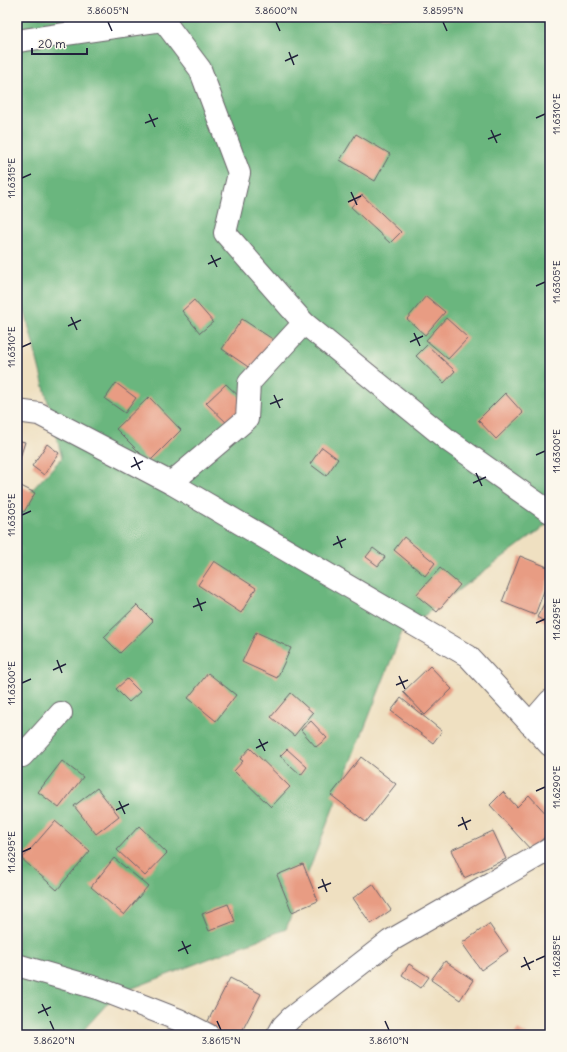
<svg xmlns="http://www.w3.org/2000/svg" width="567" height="1052" viewBox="0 0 567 1052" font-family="Delius,sans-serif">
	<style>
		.forest { fill: #6bb67e; stroke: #466c5c }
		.building { fill: #e89c83 }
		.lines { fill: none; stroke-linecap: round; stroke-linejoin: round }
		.minor-casing { stroke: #6a646a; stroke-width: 24 }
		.minor { stroke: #fff; stroke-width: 22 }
		.ticks { fill: none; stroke: #22223b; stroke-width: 1.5 }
		.neatline { fill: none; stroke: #22223b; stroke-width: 1.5 }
		.ticks-label { font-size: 10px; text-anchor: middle; fill: #22223b }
	</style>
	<rect width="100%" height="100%" fill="#fbf7ec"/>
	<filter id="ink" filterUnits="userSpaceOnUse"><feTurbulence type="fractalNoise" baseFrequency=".025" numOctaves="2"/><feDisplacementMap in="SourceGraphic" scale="8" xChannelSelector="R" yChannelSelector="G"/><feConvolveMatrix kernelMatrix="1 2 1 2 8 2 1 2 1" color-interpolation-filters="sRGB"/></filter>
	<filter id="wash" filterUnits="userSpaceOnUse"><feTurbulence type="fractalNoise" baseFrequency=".012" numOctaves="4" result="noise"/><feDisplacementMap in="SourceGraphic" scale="16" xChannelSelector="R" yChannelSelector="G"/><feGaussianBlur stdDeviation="0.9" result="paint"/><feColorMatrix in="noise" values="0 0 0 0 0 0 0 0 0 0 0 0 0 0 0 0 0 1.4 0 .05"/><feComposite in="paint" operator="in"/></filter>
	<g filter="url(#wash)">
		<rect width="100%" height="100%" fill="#efe0c1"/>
		<path class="forest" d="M17,17H550V522L402,632L286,929L115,995L79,1035H17V506L62,458L17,280Z"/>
		<g id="blocks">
			<g class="building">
				<path d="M356,134L390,154L375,181L340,160Z"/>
				<path d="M362,195L401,232L390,243L351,207Z"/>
				<path d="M426,296L445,312L425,335L407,319Z"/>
				<path d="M194,300L213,322L200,333L182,311Z"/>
				<path d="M446,318L468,338L448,359L426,340Z"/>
				<path d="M242,319L277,342L257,373L222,349Z"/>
				<path d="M427,345L455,371L444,383L416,356Z"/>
				<path d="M116,383L136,398L125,413L105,399Z"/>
				<path d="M226,384L247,404L228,424L206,403Z"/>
				<path d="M505,393L523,413L496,439L478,420Z"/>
				<path d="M149,397L181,430L149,462L116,429Z"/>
				<path d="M17,440L25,442L17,467Z"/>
				<path d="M47,444L59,453L44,475L32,466Z"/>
				<path d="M322,447L338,459L326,476L310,464Z"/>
				<path d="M19,485L35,493L24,512L17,509V489Z"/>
				<path d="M404,537L435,563L425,576L394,550Z"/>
				<path d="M373,548L385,557L378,566L366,557Z"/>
				<path d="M520,556L550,568V575L535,615L502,602Z"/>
				<path d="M214,561L256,588L241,613L198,585Z"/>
				<path d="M440,568L460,585L437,612L416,595Z"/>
				<path d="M550,593V625L537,617Z"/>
				<path d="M137,605L153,621L120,653L104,637Z"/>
				<path d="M256,632L291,648L277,678L242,662Z"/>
				<path d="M430,666L452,689L425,715L403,692Z"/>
				<path d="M208,673L236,695L216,721L188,698Z"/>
				<path d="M127,679L140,692L129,702L116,689Z"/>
				<path d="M291,693L313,713L294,736L271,717Z"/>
				<path d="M401,698L442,731L433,743L391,711Z"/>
				<path d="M311,721L327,738L316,747L301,730Z"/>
				<path d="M250,748L290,787L271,807L234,771L243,761L240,759Z"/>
				<path d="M287,749L307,767L301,775L280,756Z"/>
				<path d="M361,757L396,784L366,822L331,795Z"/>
				<path d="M62,761L83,777L59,808L38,792Z"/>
				<path d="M97,788L119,816L96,834L74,806Z"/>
				<path d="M503,792L517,807L529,795L550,818V832L531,850L490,805Z"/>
				<path d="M55,821L90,851L57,890L22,859Z"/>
				<path d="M139,826L167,853L145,876L117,850Z"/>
				<path d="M493,831L506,859L464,878L451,850Z"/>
				<path d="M114,858L148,886L124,915L91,887Z"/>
				<path d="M303,864L318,901L292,912L277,875Z"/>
				<path d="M373,884L391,910L371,924L353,898Z"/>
				<path d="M228,904L235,921L209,931L202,914Z"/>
				<path d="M489,924L508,951L481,970L462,943Z"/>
				<path d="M445,961L473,980L460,1000L431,980Z"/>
				<path d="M409,964L429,977L421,988L402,975Z"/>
				<path d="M230,978L261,994L240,1035H225L206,1025Z"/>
				<path d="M518,1029L528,1035H514Z"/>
			</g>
		</g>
	</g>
	<g filter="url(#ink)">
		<use href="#blocks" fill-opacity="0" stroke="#6a646a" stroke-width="1"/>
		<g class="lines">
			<defs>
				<g id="minor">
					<path d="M17,41L163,20L200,69L239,173L225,233L304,323"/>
					<path d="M17,411L39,414L171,483L468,656L550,745"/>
					<path d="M171,483L247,419L249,383L304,323L449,441L550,512"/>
					<path d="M530,724L550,701"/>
					<path d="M17,756H22L61,713"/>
					<path d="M17,965L100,989L179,1020L208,1035"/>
					<path d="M278,1035L283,1026L291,1018L390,941L550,849"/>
				</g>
			</defs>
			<use href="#minor" class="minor-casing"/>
			<use href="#minor" class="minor"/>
		</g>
	</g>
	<path class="ticks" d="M108,22L112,31M276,22L280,31M443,22L447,31M289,52L294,65M285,61L298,55M149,114L155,127M536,118L545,114M145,123L158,118M491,130L497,143M488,139L501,134M22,178L31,174M351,192L357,205M348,202L361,196M211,255L217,267M208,264L221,258M536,286L545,282M71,317L77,330M68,326L81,320M414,333L420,346M410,342L423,336M22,347L31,343M274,395L280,408M270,404L283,399M536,455L545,451M134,457L140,470M131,467L143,461M476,473L482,486M473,483L486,477M22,515L31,511M337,536L342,548M333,545L346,539M197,598L202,611M193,607L206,602M536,623L545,619M57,660L62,673M53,670L66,664M399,676L405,689M22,683L31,679M396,685L408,680M259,739L265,751M256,748L268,742M536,791L545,787M119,801L125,814M116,810L129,804M462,817L467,830M458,826L471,820M22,852L31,848M322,879L327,892M318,888L331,883M182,941L188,954M178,951L191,945M524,957L530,970M536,960L545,956M521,967L534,961M42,1004L48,1016M38,1013L51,1007M50,1021L54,1030M217,1021L221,1030M385,1021L389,1030"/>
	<rect width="567" height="1052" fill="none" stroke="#fbf7ec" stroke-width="44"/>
	<path d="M32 48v6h55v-6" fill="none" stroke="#22223b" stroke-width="2"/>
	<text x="38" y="48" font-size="12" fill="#22223b" stroke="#fbf7ec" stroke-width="3" paint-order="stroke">20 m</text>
	<rect x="22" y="22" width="523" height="1008" class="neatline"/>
	<g class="ticks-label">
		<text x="108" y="14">3.8605°N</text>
		<text x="276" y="14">3.8600°N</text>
		<text x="443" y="14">3.8595°N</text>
		<text transform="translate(556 114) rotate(-90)" y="4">11.6310°E</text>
		<text transform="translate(11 178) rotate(-90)" y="4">11.6315°E</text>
		<text transform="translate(556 282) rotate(-90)" y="4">11.6305°E</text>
		<text transform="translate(11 347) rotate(-90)" y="4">11.6310°E</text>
		<text transform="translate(556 451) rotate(-90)" y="4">11.6300°E</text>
		<text transform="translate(11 515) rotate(-90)" y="4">11.6305°E</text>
		<text transform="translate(556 619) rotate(-90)" y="4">11.6295°E</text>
		<text transform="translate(11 683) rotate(-90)" y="4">11.6300°E</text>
		<text transform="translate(556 787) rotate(-90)" y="4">11.6290°E</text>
		<text transform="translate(11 852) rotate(-90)" y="4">11.6295°E</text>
		<text transform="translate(556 956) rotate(-90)" y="4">11.6285°E</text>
		<text x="54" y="1044">3.8620°N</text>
		<text x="221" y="1044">3.8615°N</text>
		<text x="389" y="1044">3.8610°N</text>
	</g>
</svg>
